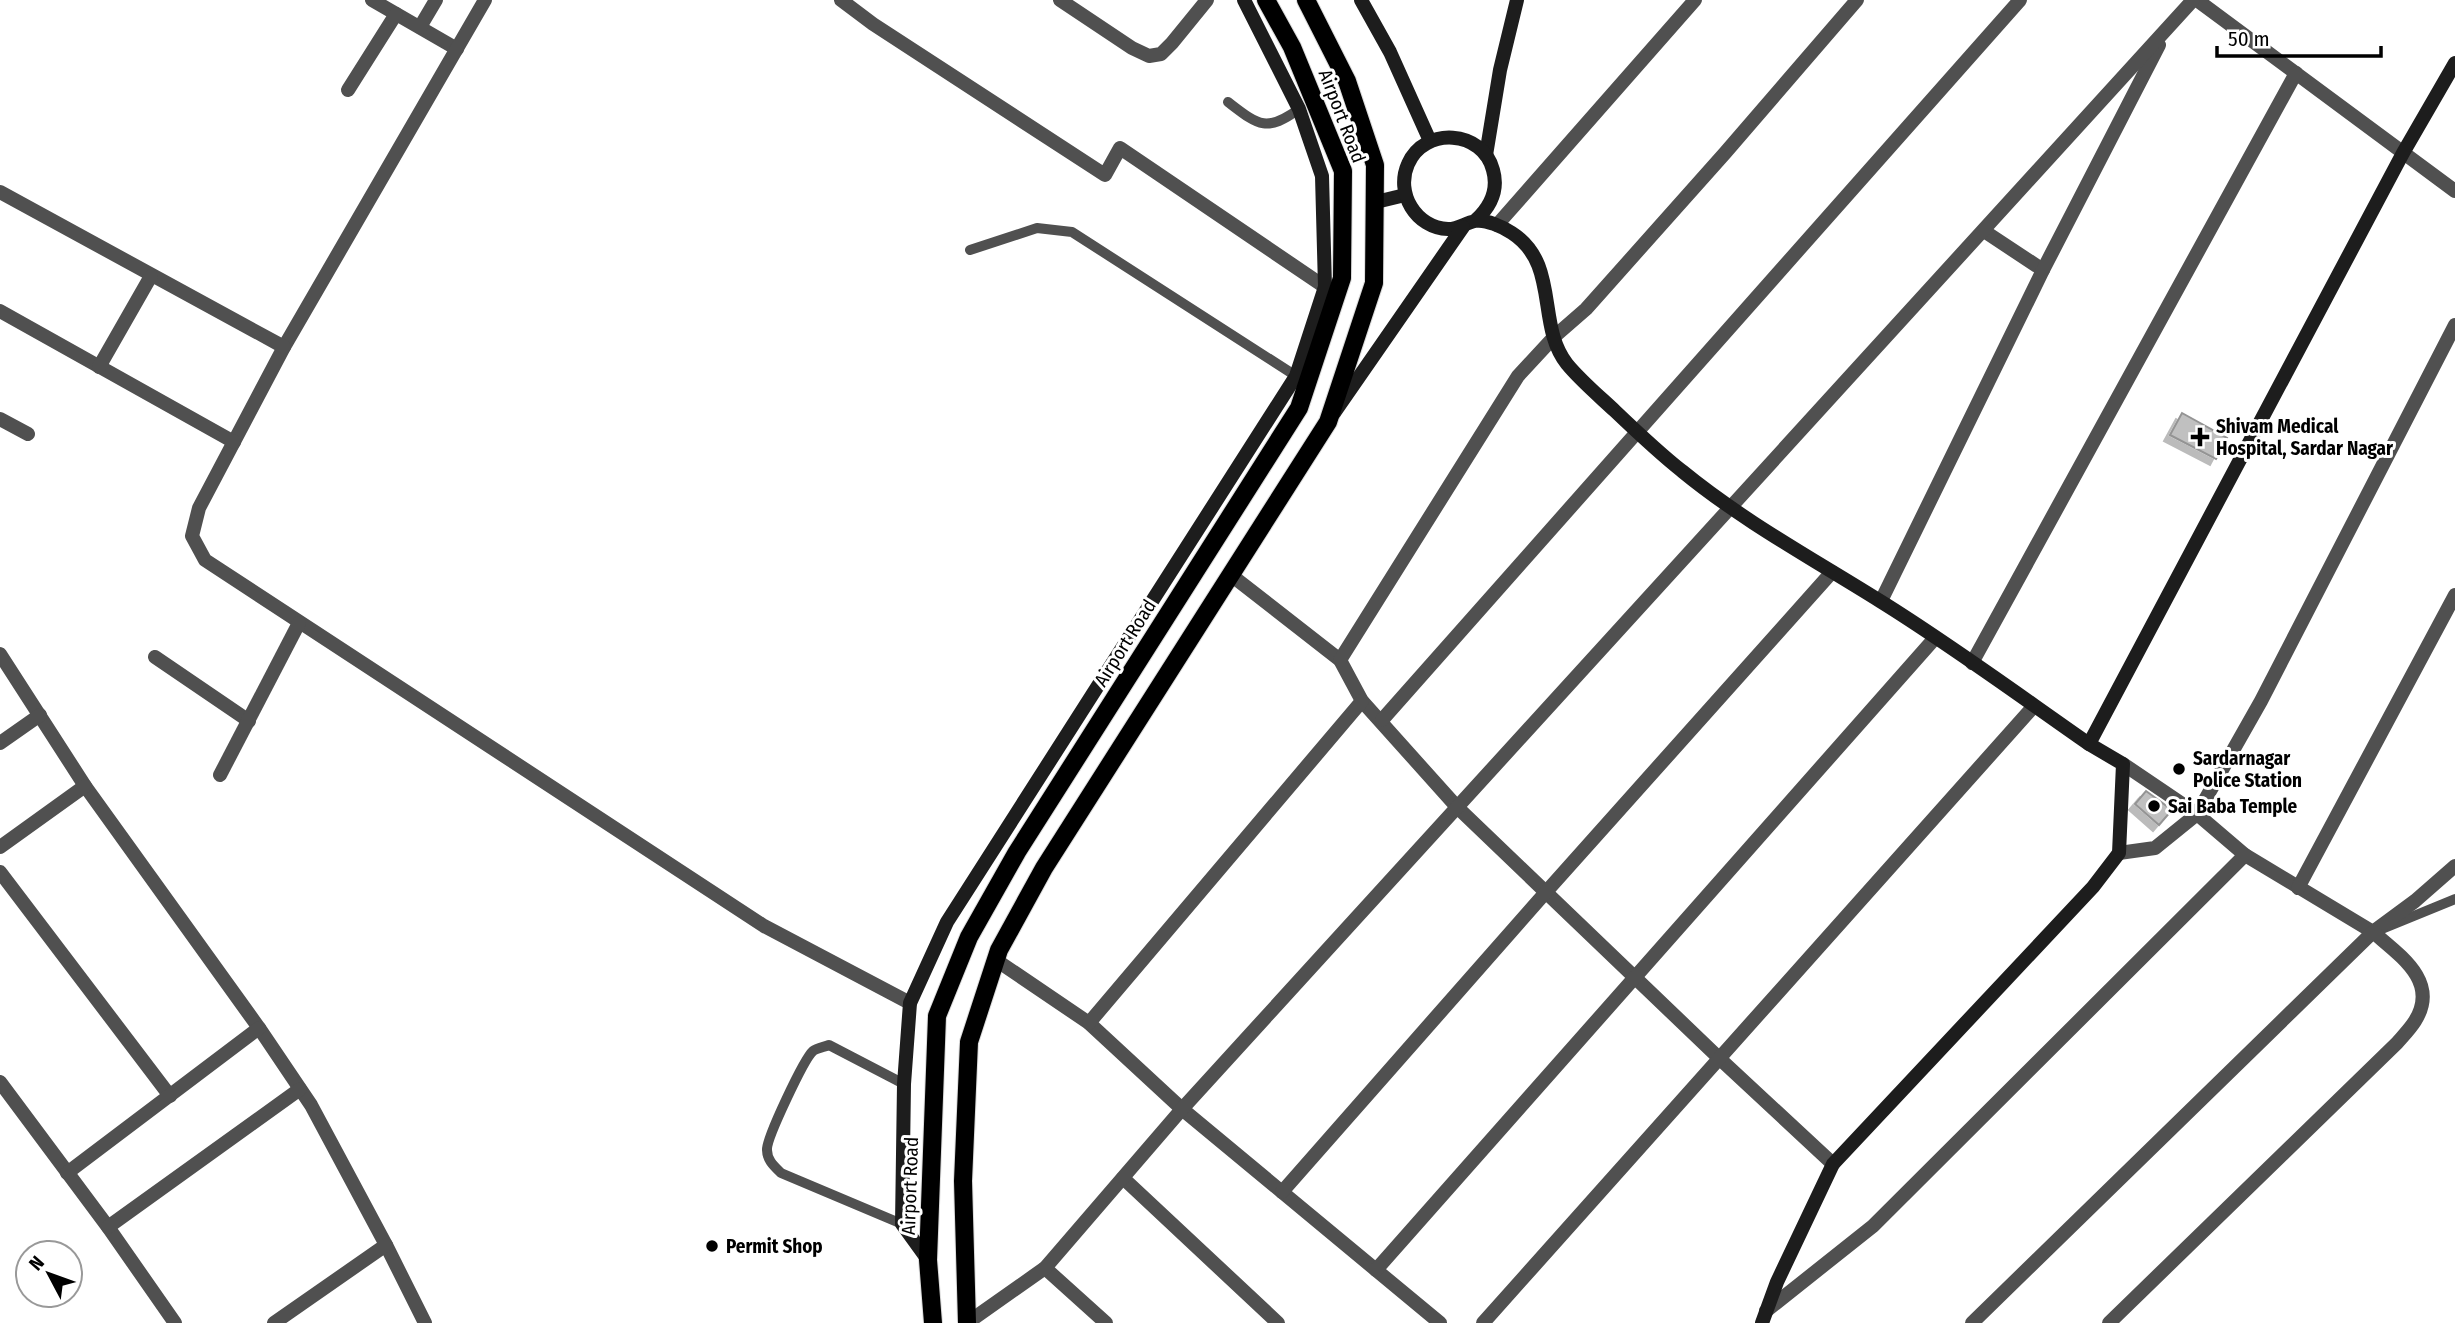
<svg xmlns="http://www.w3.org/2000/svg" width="2455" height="1323" viewBox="0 0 2455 1323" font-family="'Fira Sans Condensed',sans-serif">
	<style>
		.building { fill: #c0c0c0; stroke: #949494; stroke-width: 2; filter: url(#shadow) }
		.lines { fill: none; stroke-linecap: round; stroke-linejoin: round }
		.primary-casing { stroke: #dbdbdb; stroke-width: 20 }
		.lane { stroke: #505050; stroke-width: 10 }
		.street { stroke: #505050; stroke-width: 14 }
		.secondary { stroke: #1d1d1d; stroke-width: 14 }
		.primary { stroke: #000; stroke-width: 18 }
		.poi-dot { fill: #000; stroke: #fff; stroke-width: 2.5 }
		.labels { text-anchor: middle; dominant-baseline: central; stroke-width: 6; stroke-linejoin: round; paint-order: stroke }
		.street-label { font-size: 19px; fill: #000; stroke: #fff }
		.poi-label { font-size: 19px; font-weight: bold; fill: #000; stroke: #fff; text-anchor: start }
	</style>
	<defs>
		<filter id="shadow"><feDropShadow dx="-6" dy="6" stdDeviation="0" flood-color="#0004"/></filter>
	</defs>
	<rect width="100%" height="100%" fill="#fff"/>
	<g class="building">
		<path d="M2182,413L2227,438L2216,459L2170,435Z"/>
		<path d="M2146,791L2172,810L2159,825L2135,804Z"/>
	</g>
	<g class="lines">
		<defs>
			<g id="primary">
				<path d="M933,1323L928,1260L937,1016L969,937L1017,852L1299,408L1342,278L1343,171L1292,47L1266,0"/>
				<path d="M967,1323L963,1181L969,1042L999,950L1044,868L1328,422L1374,283L1375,165L1347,81L1306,0"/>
			</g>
		</defs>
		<use href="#primary" class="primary-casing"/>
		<g class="lane">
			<path d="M1228,102C1258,125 1266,133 1299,109"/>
			<path d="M970,250L1037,228L1072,232L1296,376"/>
			<path d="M2382,929L2455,899"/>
			<path d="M902,1224L781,1173C774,1166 767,1160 767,1150C766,1139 804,1059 813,1051C817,1048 824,1047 829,1045L904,1084"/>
		</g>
		<g class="street">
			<path d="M372,0L457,49"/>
			<path d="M485,0L284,347L199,508L192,536L205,560L764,926L910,1003"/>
			<path d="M841,0L873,24L1105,175L1120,148L1325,287"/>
			<path d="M1060,0L1132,48L1149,56L1161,54L1172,43L1207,0"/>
			<path d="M2197,0L2455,191"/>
			<path d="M420,27L436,0"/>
			<path d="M348,90L396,14"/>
			<path d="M0,192L284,347"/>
			<path d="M1497,225L1695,0"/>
			<path d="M1984,231L2043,270"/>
			<path d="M0,311L234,442"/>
			<path d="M99,367L151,276"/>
			<path d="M0,419L28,434"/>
			<path d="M1231,575L1340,660L1362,701L1457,807L1720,1059L1833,1164"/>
			<path d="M1881,601L2043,270L2159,45"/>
			<path d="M0,654L85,786L259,1028L311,1105L386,1245L425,1323"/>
			<path d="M155,657L249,721"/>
			<path d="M1340,660L1518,376L1555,336L1586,309L1725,153L1857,0"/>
			<path d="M1972,663L2296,73"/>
			<path d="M1382,720L2020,0"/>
			<path d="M0,743L40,715"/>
			<path d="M2123,764L2197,814L2245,855L2373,932L2415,901L2455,866"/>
			<path d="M220,775L299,623"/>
			<path d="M0,847L85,786"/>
			<path d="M2119,853L2155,848L2197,814L2261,701L2455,325"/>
			<path d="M0,872L170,1096"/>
			<path d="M2298,888L2455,595"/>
			<path d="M996,960L1089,1023L1182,1109L1440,1323"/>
			<path d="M1089,1023L1362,701"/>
			<path d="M0,1082L108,1227L175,1323"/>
			<path d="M67,1173L259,1028"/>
			<path d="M1123,1178L1278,1323"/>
			<path d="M1282,1192L1546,892L1832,572"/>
			<path d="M108,1227L300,1089"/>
			<path d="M1045,1268L1106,1323"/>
			<path d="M1376,1270L1935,638"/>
			<path d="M1766,1311L1873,1226L2245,855"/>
			<path d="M274,1323L386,1245"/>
			<path d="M967,1323L1045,1268L1182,1109L2193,0"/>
			<path d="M1483,1323L2034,706"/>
			<path d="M1972,1323L2373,932C2399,955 2440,981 2415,1021C2410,1029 2403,1036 2397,1043L2109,1323"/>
		</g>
		<g class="secondary">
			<path d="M1361,0L1390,52L1430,141"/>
			<path d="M1486,155L1500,70L1517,0"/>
			<path d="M1376,202L1405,195"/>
			<path d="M1476,220C1490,207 1499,191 1493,170C1483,130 1424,126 1408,164C1395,193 1416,228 1448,229C1459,229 1465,223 1475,221C1486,219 1503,227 1512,233C1560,264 1536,325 1567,364C1581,381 1599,396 1615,411C1637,432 1659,453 1682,471C1743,521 1813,559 1880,601C1951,645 2020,696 2089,744"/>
			<path d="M1334,413L1463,227"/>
			<path d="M928,1260L902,1224L904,1084L910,1003L947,922L1296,376L1325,287L1322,176L1299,109L1244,0"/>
			<path d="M1762,1323L1777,1282L1833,1164L2093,887L2119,853L2123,764L2089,744L2403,153L2455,63"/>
		</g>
		<use href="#primary" class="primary"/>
	</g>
	<g class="poi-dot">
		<path d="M2196.5 426.5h7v7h7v7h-7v7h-7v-7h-7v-7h7z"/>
		<circle cx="2179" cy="769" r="7"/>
		<circle cx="2154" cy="806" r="7"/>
		<circle cx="712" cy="1246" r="7"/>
	</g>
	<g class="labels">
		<g class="street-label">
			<text transform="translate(1342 116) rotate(69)">Airport Road</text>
			<text transform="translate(1125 643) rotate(-58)">Airport Road</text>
			<text transform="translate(910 1186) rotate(-88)">Airport Road</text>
		</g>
		<g class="poi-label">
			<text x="2216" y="426">Shivam Medical<tspan x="2216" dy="22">Hospital, Sardar Nagar</tspan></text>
			<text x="2193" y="758">Sardarnagar<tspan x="2193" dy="22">Police Station</tspan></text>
			<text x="2168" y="806">Sai Baba Temple</text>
			<text x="726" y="1246">Permit Shop</text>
		</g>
	</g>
	<g transform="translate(49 1274) rotate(311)"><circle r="33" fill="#ffffff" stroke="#999999" stroke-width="2"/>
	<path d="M0-5L12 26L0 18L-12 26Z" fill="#000000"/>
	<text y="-10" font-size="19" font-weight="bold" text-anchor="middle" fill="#000000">N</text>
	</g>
	<path d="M2217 46v10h164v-10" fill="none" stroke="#000000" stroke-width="3.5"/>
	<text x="2228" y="46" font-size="21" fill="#000000" stroke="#ffffff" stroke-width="5" paint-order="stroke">50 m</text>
</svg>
